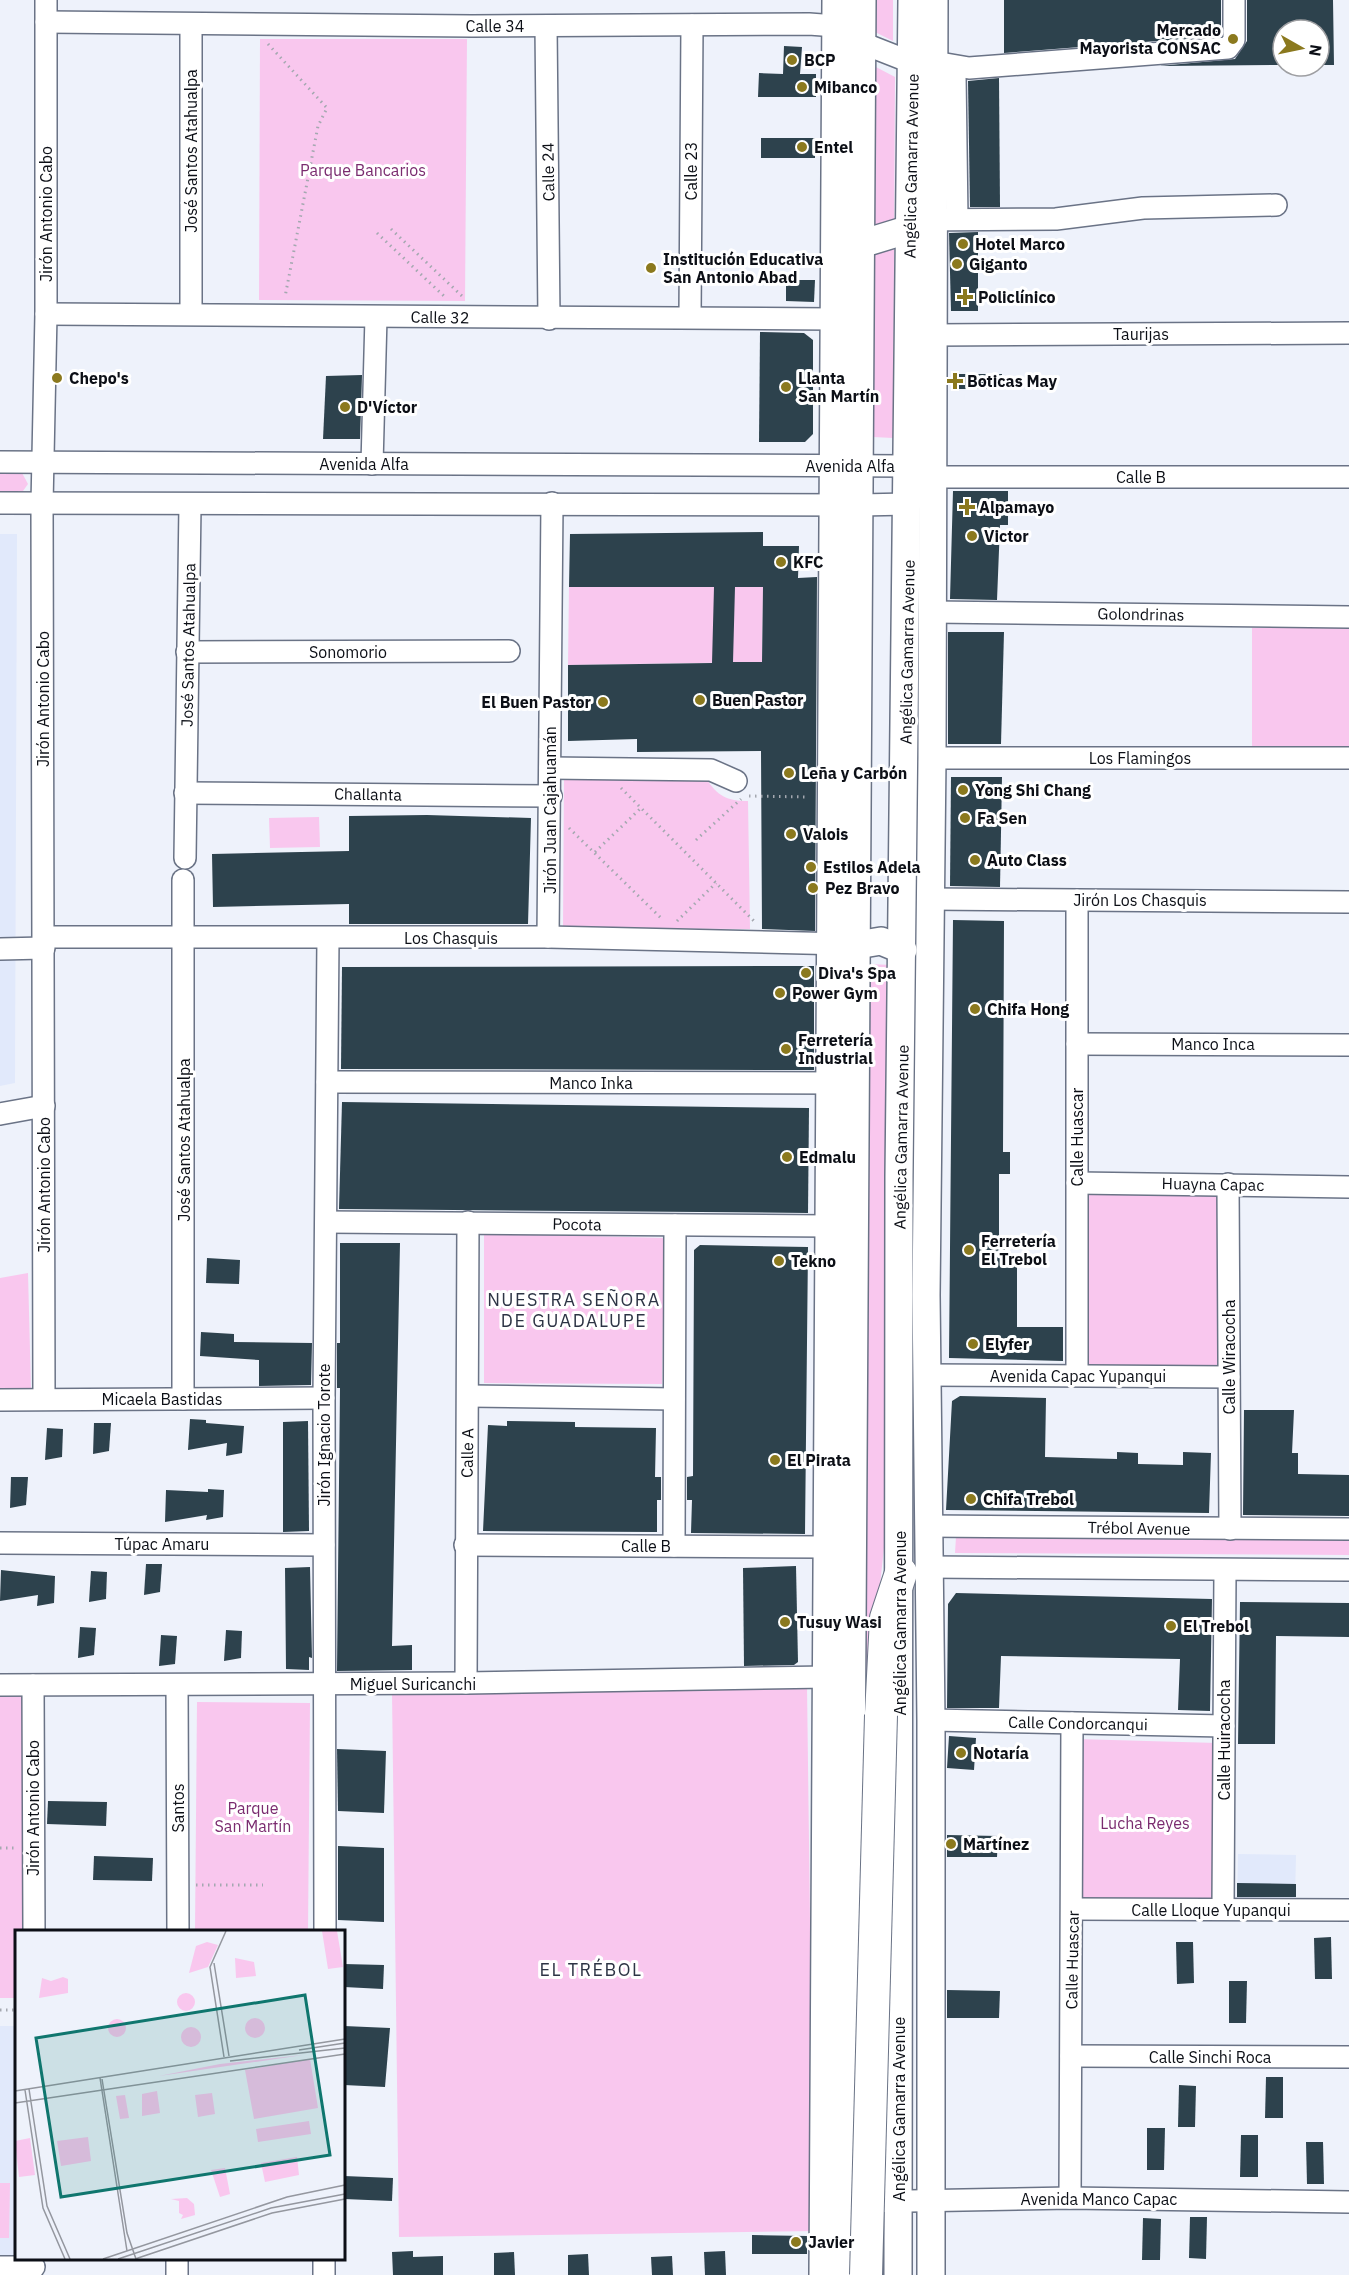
<svg xmlns="http://www.w3.org/2000/svg" width="1349" height="2275" viewBox="0 0 1349 2275" font-family="'IBM Plex Sans',sans-serif">
	<style>
		.built { fill: #e1e9fb }
		.green { fill: #f9c7ee }
		.building { fill: #2d424d; fill-rule: evenodd }
		.lines { fill: none; stroke-linecap: round; stroke-linejoin: round }
		.minor-casing { stroke: #6a7386; stroke-width: 24 }
		.major-casing { stroke: #6a7386; stroke-width: 30 }
		.highway-casing { stroke: #6a7386; stroke-width: 34 }
		.path { stroke: #a4a8b0; stroke-width: 3; stroke-dasharray: 1.5 4.5; stroke-linecap: butt }
		.minor { stroke: #fff; stroke-width: 21 }
		.major { stroke: #fff; stroke-width: 27 }
		.highway { stroke: #fff; stroke-width: 32 }
		.highway-bridge-casing { stroke: #6a7386; stroke-width: 34; stroke-linecap: butt }
		.highway-bridge { stroke: #fff; stroke-width: 32 }
		.poi-dot { fill: #8b791e; stroke: #fff; stroke-width: 2 }
		.labels { text-anchor: middle; dominant-baseline: central; stroke-width: 6; stroke-linejoin: round; paint-order: stroke }
		.street-label { font-size: 16px; fill: #0c0f16; stroke: #fff }
		.poi-label { font-size: 16px; font-weight: bold; fill: #0c0f16; stroke: #fff; text-anchor: start }
		.park-label { font-size: 16px; fill: #7a2b6f; stroke: #fff }
		.neighbourhood-label { font-size: 18px; letter-spacing: 1.5px; fill: #2d3445; stroke: #fff }
		.inset-road { fill: none; stroke: #94979f; stroke-width: 1.5 }
		.view { fill: #0f766e; fill-opacity: 0.15; stroke: #0f766e; stroke-width: 3 }
		.inset-edge { fill: none; stroke: #0c0f16; stroke-width: 3 }
	</style>
	<rect width="100%" height="100%" fill="#eef2fb"/>
	<g class="built">
		<path d="M0,534H17L15,1083L0,1086Z"/>
		<path d="M1238,1854L1296,1855L1295,1901H1237Z"/>
		<rect x="0" y="2026" width="16" height="249"/>
	</g>
	<g class="green">
		<path d="M869,0H893V41L869,29Z"/>
		<path d="M260,39H467L465,301L259,300Z"/>
		<path d="M874,66L895,77L893,438L873,437Z"/>
		<path d="M0,469L21,471L28,484L23,491L0,493Z"/>
		<path d="M569,587H763L762,662L568,665Z"/>
		<rect x="1252" y="628" width="97" height="120"/>
		<path d="M564,776L706,778C717,796 727,801 748,801L750,929L563,928Z"/>
		<path d="M319,817L320,847L270,848L269,818Z"/>
		<path d="M868,964L892,965L890,1491L873,1651L855,2182Z"/>
		<path d="M1086,1191L1219,1192L1217,1369L1084,1368Z"/>
		<path d="M484,1233L664,1238L662,1384L484,1383Z"/>
		<path d="M28,1273L31,1389L0,1390V1278Z"/>
		<path d="M956,1537L1349,1540V1555L955,1553Z"/>
		<path d="M807,1686L814,2231L399,2237L392,1692Z"/>
		<path d="M0,1696H24L23,1931L16,1932V1998H0Z"/>
		<path d="M197,1702L310,1703L308,1931H195Z"/>
		<path d="M1076,1739L1217,1743L1214,1902L1075,1903Z"/>
		<path d="M0,2183H10L9,2238H0Z"/>
	</g>
	<g class="building">
		<path d="M1004,0H1221V36L1004,53Z"/>
		<path d="M1247,0H1333L1334,65H1319V30H1283V65L1159,66L1235,59L1247,41Z"/>
		<path d="M784,46L802,47L800,74H816V97H758L759,73L783,74Z"/>
		<path d="M999,78L1000,207H970L968,81Z"/>
		<rect x="761" y="138" width="54" height="20"/>
		<path d="M978,232V311H951L949,233Z"/>
		<path d="M786,280H815L814,302L786,301Z"/>
		<path d="M760,332L804,333L813,340V434L805,442H759Z"/>
		<rect x="952" y="374" width="50" height="15"/>
		<path d="M362,375L360,439H323L326,376Z"/>
		<path d="M953,491H1008V525H1000L997,600L950,599Z"/>
		<path d="M763,532V546H799L798,578L817,577L815,931L762,929L761,751L637,752V739L568,741V665L712,663L714,587H569L570,534ZM735,587H763L762,662H733Z"/>
		<path d="M948,632H1004L1001,744H948Z"/>
		<path d="M951,777H1002L1000,887L950,886Z"/>
		<path d="M427,815L531,818L528,924H349V904L213,907L212,854L349,851V816Z"/>
		<path d="M953,920L1004,921L1003,1152H1010V1174H999V1240H1005V1263H1017V1327H1063V1361L949,1358Z"/>
		<path d="M814,966V1070L341,1069L342,967Z"/>
		<path d="M342,1102L809,1108L808,1213L339,1209Z"/>
		<path d="M340,1243H400L392,1646L412,1645V1670L337,1671L340,1388H337V1343H340Z"/>
		<path d="M700,1245L808,1247L805,1534L691,1533L692,1500H687V1477L693,1476L694,1260V1250Z"/>
		<path d="M207,1258L240,1260L239,1284L206,1283Z"/>
		<path d="M201,1332L234,1334V1342L312,1343L311,1385L259,1386V1360L200,1356Z"/>
		<path d="M960,1396L1046,1398L1045,1457L1117,1459V1452L1138,1453V1464L1183,1465V1452L1211,1453L1209,1513L946,1510L952,1401Z"/>
		<path d="M1244,1410H1294L1292,1453H1298V1474L1349,1475V1516L1243,1515Z"/>
		<path d="M190,1419L206,1420V1423L244,1426L242,1453L226,1456L227,1443L188,1450Z"/>
		<path d="M308,1421L309,1531L283,1532V1422Z"/>
		<path d="M507,1421L575,1422V1427L656,1428L655,1477H661V1500H657V1532L483,1531L488,1425L507,1426Z"/>
		<path d="M94,1423H111L109,1451L93,1454Z"/>
		<path d="M47,1428L63,1429L62,1457L45,1460Z"/>
		<path d="M11,1477H28L26,1505L10,1508Z"/>
		<path d="M208,1489L224,1490L223,1517L206,1520L207,1515L165,1522L166,1490L208,1492Z"/>
		<path d="M146,1564H162L160,1592L144,1595Z"/>
		<path d="M796,1566L798,1662L794,1665L744,1666L743,1568Z"/>
		<path d="M310,1567L312,1658L309,1657V1670L286,1669L285,1568Z"/>
		<path d="M1,1570L55,1576L54,1603L37,1606L38,1595L0,1601Z"/>
		<path d="M91,1571L107,1572L106,1599L89,1602Z"/>
		<path d="M956,1593L1212,1599L1210,1711L1178,1710L1180,1659L1001,1656L999,1708H947L948,1604Z"/>
		<path d="M1240,1602L1349,1603V1637L1276,1636L1275,1744H1238Z"/>
		<path d="M80,1627L96,1628L94,1655L78,1658Z"/>
		<path d="M226,1630L242,1631L241,1658L224,1661Z"/>
		<path d="M161,1635L177,1636L175,1664L159,1666Z"/>
		<path d="M949,1736L976,1738L974,1770L947,1768Z"/>
		<path d="M337,1749L386,1751L384,1813L338,1811Z"/>
		<path d="M48,1801L107,1802L106,1826L47,1824Z"/>
		<path d="M947,1835L998,1836L997,1857H947Z"/>
		<path d="M338,1846L384,1848V1922L338,1920Z"/>
		<path d="M94,1856L153,1858L152,1881L93,1880Z"/>
		<path d="M1237,1883L1296,1884V1897H1237Z"/>
		<path d="M1331,1937L1332,1979H1315L1314,1938Z"/>
		<path d="M1176,1942H1193L1194,1983L1177,1984Z"/>
		<path d="M344,1964L384,1965L383,1989L344,1987Z"/>
		<path d="M1229,1981H1247L1246,2023H1229Z"/>
		<path d="M947,1990L1000,1991L999,2018H947Z"/>
		<path d="M344,2026L390,2028L385,2087L344,2085Z"/>
		<path d="M1266,2077H1283V2118H1265Z"/>
		<path d="M1179,2085L1196,2086L1195,2127H1178Z"/>
		<path d="M1147,2128H1165L1164,2170H1147Z"/>
		<path d="M1241,2135H1258V2177H1240Z"/>
		<path d="M1306,2142H1323L1324,2184H1307Z"/>
		<path d="M344,2176L393,2178L392,2201L344,2199Z"/>
		<path d="M1190,2217H1207L1206,2259L1189,2258Z"/>
		<path d="M1143,2218L1161,2219L1160,2260H1142Z"/>
		<path d="M752,2235L807,2236V2254H752Z"/>
		<path d="M413,2251V2257L443,2256V2275H393L392,2252Z"/>
		<path d="M725,2251L726,2275H705L704,2252Z"/>
		<path d="M514,2252L515,2275H494V2253Z"/>
		<path d="M588,2254L589,2275H568V2255Z"/>
		<path d="M672,2256L673,2275H652L651,2257Z"/>
	</g>
	<g class="lines">
		<defs>
			<g id="minor">
				<path d="M46,22L472,26L809,24L836,26L862,43L913,63L934,62L969,68L1228,48L1234,40V0"/>
				<path d="M191,25V314"/>
				<path d="M546,26L549,319"/>
				<path d="M937,66L953,68L955,74L957,219"/>
				<path d="M920,220L1056,219L1143,208L1276,205"/>
				<path d="M46,314L833,319"/>
				<path d="M690,317L692,25"/>
				<path d="M933,335L1349,333"/>
				<path d="M0,462L908,466L933,477H1349"/>
				<path d="M372,464L376,317"/>
				<path d="M0,503L860,505L908,504L917,495"/>
				<path d="M933,612L1349,617"/>
				<path d="M187,652L509,651"/>
				<path d="M932,758H1349"/>
				<path d="M550,768L711,770L736,781"/>
				<path d="M185,793L551,796"/>
				<path d="M185,858L190,505"/>
				<path d="M930,899L1349,902"/>
				<path d="M44,937H548L845,944"/>
				<path d="M548,937L552,503"/>
				<path d="M0,949L44,948"/>
				<path d="M1077,1044L1349,1045"/>
				<path d="M327,1082L843,1083"/>
				<path d="M0,1114L44,1106"/>
				<path d="M1077,1183L1349,1187"/>
				<path d="M1228,1184L1230,1529"/>
				<path d="M326,1222L829,1226"/>
				<path d="M928,1375L1229,1377"/>
				<path d="M1077,1375V900"/>
				<path d="M468,1396L674,1399"/>
				<path d="M44,1399L42,504L46,314V0"/>
				<path d="M183,1399V880"/>
				<path d="M0,1400L324,1398"/>
				<path d="M928,1526L1349,1529"/>
				<path d="M0,1543L324,1545"/>
				<path d="M465,1545L827,1547"/>
				<path d="M674,1546L675,1225"/>
				<path d="M929,1567L1349,1570"/>
				<path d="M466,1683L468,1222"/>
				<path d="M0,1685L466,1683L827,1677"/>
				<path d="M33,1685L34,1932"/>
				<path d="M177,1685L178,1932"/>
				<path d="M931,1720L1224,1726"/>
				<path d="M1072,1909L1349,1910"/>
				<path d="M1223,1909L1225,1571"/>
				<path d="M325,1932L324,1398L328,938"/>
				<path d="M1071,2056L1349,2057"/>
				<path d="M1070,2198L1072,1723"/>
				<path d="M855,2202L1070,2198L1349,2202"/>
				<path d="M0,2267H34"/>
				<path d="M177,2275V2258"/>
				<path d="M324,2275V2258"/>
			</g>
			<g id="major">
				<path d="M861,244L910,229L926,228"/>
				<path d="M857,945L881,941L903,950"/>
				<path d="M823,2275L836,0"/>
				<path d="M848,2275L862,0"/>
				<path d="M898,2275L899,1176L912,0"/>
				<path d="M931,2275V1720L926,1295L932,758L934,0"/>
			</g>
			<path id="highway" d="M881,1715L886,1618L901,1573"/>
		</defs>
		<use href="#minor" class="minor-casing"/>
		<use href="#major" class="major-casing"/>
		<use href="#highway" class="highway-casing"/>
		<g class="path">
			<path d="M268,44L327,108L318,126L285,297"/>
			<path d="M391,229L462,296"/>
			<path d="M377,233L446,298"/>
			<path d="M621,788L754,921"/>
			<path d="M749,796L808,797"/>
			<path d="M569,828L663,920"/>
			<path d="M696,840L741,799"/>
			<path d="M595,852L641,808"/>
			<path d="M677,921L716,883"/>
			<path d="M0,1848H16"/>
			<path d="M196,1885H263"/>
			<path d="M0,2010H16"/>
		</g>
		<use href="#minor" class="minor"/>
		<use href="#major" class="major"/>
		<use href="#highway" class="highway"/>
		<defs>
			<path id="highway-bridge" d="M866,2275L881,1715"/>
		</defs>
		<use href="#highway-bridge" class="highway-bridge-casing"/>
		<use href="#highway-bridge" class="highway-bridge"/>
	</g>
	<g class="poi-dot">
		<circle cx="1233" cy="39" r="6"/>
		<circle cx="792" cy="60" r="6"/>
		<circle cx="802" cy="87" r="6"/>
		<circle cx="802" cy="147" r="6"/>
		<circle cx="963" cy="244" r="6"/>
		<circle cx="957" cy="264" r="6"/>
		<circle cx="651" cy="268" r="6"/>
		<path d="M962 288h6v6h6v6h-6v6h-6v-6h-6v-6h6z"/>
		<circle cx="57" cy="378" r="6"/>
		<path d="M952 372h6v6h6v6h-6v6h-6v-6h-6v-6h6z"/>
		<circle cx="786" cy="387" r="6"/>
		<circle cx="345" cy="407" r="6"/>
		<path d="M964 498h6v6h6v6h-6v6h-6v-6h-6v-6h6z"/>
		<circle cx="972" cy="536" r="6"/>
		<circle cx="781" cy="562" r="6"/>
		<circle cx="700" cy="700" r="6"/>
		<circle cx="603" cy="702" r="6"/>
		<circle cx="789" cy="773" r="6"/>
		<circle cx="963" cy="790" r="6"/>
		<circle cx="965" cy="818" r="6"/>
		<circle cx="791" cy="834" r="6"/>
		<circle cx="975" cy="860" r="6"/>
		<circle cx="811" cy="867" r="6"/>
		<circle cx="813" cy="888" r="6"/>
		<circle cx="806" cy="973" r="6"/>
		<circle cx="780" cy="993" r="6"/>
		<circle cx="975" cy="1009" r="6"/>
		<circle cx="786" cy="1049" r="6"/>
		<circle cx="787" cy="1157" r="6"/>
		<circle cx="969" cy="1250" r="6"/>
		<circle cx="779" cy="1261" r="6"/>
		<circle cx="973" cy="1344" r="6"/>
		<circle cx="775" cy="1460" r="6"/>
		<circle cx="971" cy="1499" r="6"/>
		<circle cx="785" cy="1622" r="6"/>
		<circle cx="1171" cy="1626" r="6"/>
		<circle cx="961" cy="1753" r="6"/>
		<circle cx="951" cy="1844" r="6"/>
		<circle cx="796" cy="2242" r="6"/>
	</g>
	<g class="labels">
		<g class="street-label">
			<text x="495" y="26">Calle 34</text>
			<text transform="translate(191 151) rotate(-90)">José Santos Atahualpa</text>
			<text transform="translate(911 166) rotate(-89)">Angélica Gamarra Avenue</text>
			<text transform="translate(691 171) rotate(-90)">Calle 23</text>
			<text transform="translate(548 172) rotate(-91)">Calle 24</text>
			<text transform="translate(46 214) rotate(-90)">Jirón Antonio Cabo</text>
			<text transform="translate(440 317) rotate(1)">Calle 32</text>
			<text x="1141" y="334">Taurijas</text>
			<text x="364" y="464">Avenida Alfa</text>
			<text x="850" y="466">Avenida Alfa</text>
			<text x="1141" y="477">Calle B</text>
			<text transform="translate(1141 614) rotate(1)">Golondrinas</text>
			<text transform="translate(188 645) rotate(-89)">José Santos Atahualpa</text>
			<text x="348" y="652">Sonomorio</text>
			<text transform="translate(907 652) rotate(-89)">Angélica Gamarra Avenue</text>
			<text transform="translate(43 699) rotate(-90)">Jirón Antonio Cabo</text>
			<text x="1140" y="758">Los Flamingos</text>
			<text transform="translate(368 794) rotate(1)">Challanta</text>
			<text transform="translate(550 810) rotate(-90)">Jirón Juan Cajahuamán</text>
			<text x="1140" y="900">Jirón Los Chasquis</text>
			<text x="451" y="938">Los Chasquis</text>
			<text x="1213" y="1044">Manco Inca</text>
			<text x="591" y="1083">Manco Inka</text>
			<text transform="translate(901 1137) rotate(-89)">Angélica Gamarra Avenue</text>
			<text transform="translate(1077 1137) rotate(-90)">Calle Huascar</text>
			<text transform="translate(184 1140) rotate(-90)">José Santos Atahualpa</text>
			<text transform="translate(1213 1184) rotate(1)">Huayna Capac</text>
			<text transform="translate(44 1185) rotate(-90)">Jirón Antonio Cabo</text>
			<text transform="translate(577 1224) rotate(1)">Pocota</text>
			<text transform="translate(1229 1357) rotate(-90)">Calle Wiracocha</text>
			<text x="1078" y="1376">Avenida Capac Yupanqui</text>
			<text x="162" y="1399">Micaela Bastidas</text>
			<text transform="translate(324 1435) rotate(-90)">Jirón Ignacio Torote</text>
			<text transform="translate(467 1453) rotate(-89)">Calle A</text>
			<text transform="translate(1139 1528) rotate(1)">Trébol Avenue</text>
			<text x="162" y="1544">Túpac Amaru</text>
			<text x="646" y="1546">Calle B</text>
			<text transform="translate(900 1623) rotate(-90)">Angélica Gamarra Avenue</text>
			<text x="413" y="1684">Miguel Suricanchi</text>
			<text transform="translate(1078 1723) rotate(1)">Calle Condorcanqui</text>
			<text transform="translate(1224 1740) rotate(-90)">Calle Huiracocha</text>
			<text transform="translate(33 1808) rotate(-90)">Jirón Antonio Cabo</text>
			<text transform="translate(178 1808) rotate(-90)">Santos</text>
			<text x="1211" y="1910">Calle Lloque Yupanqui</text>
			<text transform="translate(1072 1960) rotate(-89)">Calle Huascar</text>
			<text x="1210" y="2057">Calle Sinchi Roca</text>
			<text transform="translate(899 2109) rotate(-90)">Angélica Gamarra Avenue</text>
			<text x="1099" y="2199">Avenida Manco Capac</text>
		</g>
		<g class="poi-label">
			<text x="1221" y="30" text-anchor="end">Mercado<tspan x="1221" dy="18">Mayorista CONSAC</tspan></text>
			<text x="804" y="60">BCP</text>
			<text x="814" y="87">Mibanco</text>
			<text x="814" y="147">Entel</text>
			<text x="975" y="244">Hotel Marco</text>
			<text x="663" y="259">Institución Educativa<tspan x="663" dy="18">San Antonio Abad</tspan></text>
			<text x="969" y="264">Giganto</text>
			<text x="978" y="297">Policlínico</text>
			<text x="69" y="378">Chepo's</text>
			<text x="798" y="378">Llanta<tspan x="798" dy="18">San Martín</tspan></text>
			<text x="967" y="381">Boticas May</text>
			<text x="357" y="407">D'Víctor</text>
			<text x="979" y="507">Alpamayo</text>
			<text x="984" y="536">Victor</text>
			<text x="793" y="562">KFC</text>
			<text x="712" y="700">Buen Pastor</text>
			<text x="591" y="702" text-anchor="end">El Buen Pastor</text>
			<text x="801" y="773">Leña y Carbón</text>
			<text x="975" y="790">Yong Shi Chang</text>
			<text x="977" y="818">Fa Sen</text>
			<text x="803" y="834">Valois</text>
			<text x="987" y="860">Auto Class</text>
			<text x="823" y="867">Estilos Adela</text>
			<text x="825" y="888">Pez Bravo</text>
			<text x="818" y="973">Diva's Spa</text>
			<text x="792" y="993">Power Gym</text>
			<text x="987" y="1009">Chifa Hong</text>
			<text x="798" y="1040">Ferretería<tspan x="798" dy="18">Industrial</tspan></text>
			<text x="799" y="1157">Edmalu</text>
			<text x="981" y="1241">Ferretería<tspan x="981" dy="18">El Trebol</tspan></text>
			<text x="791" y="1261">Tekno</text>
			<text x="985" y="1344">Elyfer</text>
			<text x="787" y="1460">El Pirata</text>
			<text x="983" y="1499">Chifa Trebol</text>
			<text x="797" y="1622">Tusuy Wasi</text>
			<text x="1183" y="1626">El Trebol</text>
			<text x="973" y="1753">Notaría</text>
			<text x="963" y="1844">Martínez</text>
			<text x="808" y="2242">Javier</text>
		</g>
		<g class="park-label">
			<text x="363" y="170">Parque Bancarios</text>
			<text x="253" y="1808">Parque<tspan x="253" dy="18">San Martín</tspan></text>
			<text x="1145" y="1823">Lucha Reyes</text>
		</g>
		<g class="neighbourhood-label">
			<text x="574" y="1299">NUESTRA SEÑORA<tspan x="574" dy="21">DE GUADALUPE</tspan></text>
			<text x="591" y="1969">EL TRÉBOL</text>
		</g>
	</g>
	<g transform="translate(15 1930)">
		<rect width="330" height="330" fill="#eef2fb"/>
		<path d="M307,1H322L328,37L313,39ZM192,12L203,15L193,37L174,43L181,16ZM220,28L239,32L241,46L221,48ZM48,47L53,49V63L24,68L27,48L36,51ZM162 72a9 9 0 1 1 18 0a9 9 0 1 1-18 0ZM230 98a10 10 0 1 1 20 0a10 10 0 1 1-20 0ZM93 98a9 9 0 1 1 18 0a9 9 0 1 1-18 0ZM166 107a10 10 0 1 1 20 0a10 10 0 1 1-20 0ZM288,125L144,146L205,134ZM295,129L303,178L239,189L230,140ZM142,161L145,183L127,186V164ZM197,163L200,184L183,187L180,165ZM110,165L114,188L105,189L101,166ZM294,191L296,204L243,212L241,199ZM73,207L76,231L46,236L42,211ZM15,208L20,245L4,247L0,211ZM282,227L284,245L250,252L246,233ZM210,238L215,264L205,267L196,240ZM172,268L179,274L180,285L166,289L168,285L164,283V271L156,269Z" fill="#f9c7ee"/>
		<path class="inset-road" d="M199,33L214,126M284,120L330,113M209,127L195,37L211,1M215,131L330,118M85,148L112,321M87,149L112,303L121,329M14,159L32,276L55,329M10,160L28,278L50,329M0,161L330,109M0,173L330,124M88,329L272,267L330,255M103,329L256,278L330,264M120,329L257,283L330,269"/>
		<path class="view" d="M290,65L315,225L46,267L21,108Z"/>
		<rect width="330" height="330" class="inset-edge"/>
	</g>
	<g transform="translate(1301 48) rotate(99)"><circle r="28" fill="#ffffff" stroke="#9e9fa2" stroke-width="1.5"/>
	<path d="M0-4.5L10 22L0 15L-10 22Z" fill="#8b791e"/>
	<text y="-9" font-size="16" font-weight="bold" text-anchor="middle" fill="#0c0f16">N</text>
	</g>
</svg>
